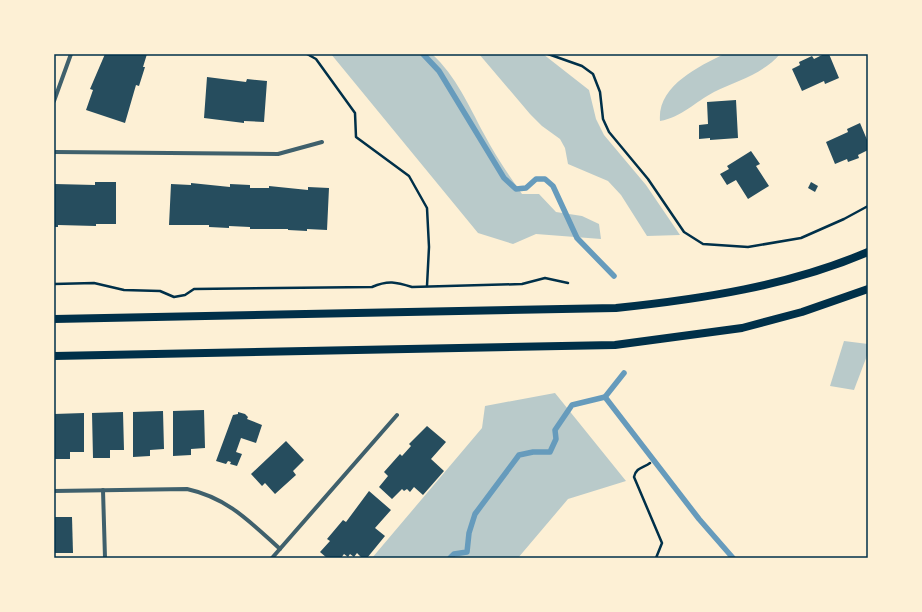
<svg xmlns="http://www.w3.org/2000/svg" width="922" height="612" viewBox="0 0 922 612" font-family="Arial,sans-serif">
	<style>
		.green { fill: #b9caca }
		.lines { fill: none; stroke-linecap: round; stroke-linejoin: round }
		.stream { stroke: #669bbc; stroke-width: 5.5 }
		.building { fill: #264d5e }
		.path { stroke: #003049; stroke-width: 2.5 }
		.minor { stroke: #3f606c; stroke-width: 4 }
		.secondary { stroke: #003049; stroke-width: 8 }
		.neatline { fill: none; stroke: #003049; stroke-width: 1.5 }
	</style>
	<rect width="100%" height="100%" fill="#fdf0d5"/>
	<g class="green">
		<path d="M331,54H432C456,76 469,106 484,134C495,155 508,174 522,194H539L556,212L582,216L599,224L601,239L536,234L513,244L478,233Z"/>
		<path d="M479,54H543L589,90L596,119L604,135L646,185L680,235L647,236L621,195L608,181L568,164L565,148L560,139L542,126L530,114Z"/>
		<path d="M724,54H780C763,74 737,81 714,92C695,102 682,117 660,121C657,86 698,67 724,54Z"/>
		<path d="M844,341L868,344V353L854,390L830,386Z"/>
		<path d="M555,393L626,481L568,499L518,558H372L482,428L485,406Z"/>
	</g>
	<g class="lines">
		<g class="stream">
			<path d="M423,54L439,71L504,178L516,189L526,188L536,179H545L553,186L577,238L614,276"/>
			<path d="M605,397L699,519L733,558"/>
			<path d="M450,558L454,554L467,552L469,533L475,514L519,455L533,452H550L556,439L555,430L572,405L605,397L624,373"/>
		</g>
	</g>
	<g class="building">
		<path d="M105,54H147L143,67H145L139,86L136,85L125,123L86,110L93,90L90,89Z"/>
		<path d="M824,54H829L839,78L825,84L824,81L802,91L792,69L800,65L799,62L812,56L814,59Z"/>
		<path d="M207,77L246,82L247,79L267,81L264,122L244,121V123L204,118Z"/>
		<path d="M736,100L738,138L710,140V138L699,139V125L708,124L707,102Z"/>
		<path d="M860,123L868,142V150L858,155L859,158L848,162L847,159L835,164L826,142L848,132L847,129Z"/>
		<path d="M751,151L760,164L756,166L769,186L748,199L736,180L727,185L720,174L729,169L727,166Z"/>
		<path d="M95,182H116V224H96V226L58,225V227H54L55,184L95,185Z"/>
		<path d="M811,182L818,186L815,192L808,188Z"/>
		<path d="M191,183L230,187V184L250,185V188H269V186L308,190V187L329,188L327,230L307,229V231L288,230V229H250V227L229,226V228L209,227V225H169L171,184L191,185Z"/>
		<path d="M204,410L205,448L191,449V455L173,456V411Z"/>
		<path d="M163,411L164,449L150,450V456L133,457V412Z"/>
		<path d="M123,412L124,450H110V458H93L92,413Z"/>
		<path d="M238,412L245,414L248,417L247,419L262,425L256,443L241,438L236,452L242,454L237,466L230,464L231,462L228,461L226,464L216,461L233,415L238,414Z"/>
		<path d="M84,413V452H70V459H54V414Z"/>
		<path d="M427,426L446,442L431,459L444,471L423,495L414,487L410,492L407,489L404,491L402,489L392,499L379,487L388,476L384,472L400,454L402,456L411,446L409,444Z"/>
		<path d="M286,441L304,460L293,471L296,475L275,494L265,483L262,486L251,474Z"/>
		<path d="M369,491L391,510L375,528L385,536L367,558H362L357,553L354,557L350,554L348,557L344,554L341,558H327L320,552L330,541L327,539L343,520L346,522Z"/>
		<path d="M54,517H72L73,553H54Z"/>
	</g>
	<g class="lines">
		<g class="path">
			<path d="M307,54L316,59L355,113L356,137L409,176L427,208L429,247L427,286"/>
			<path d="M548,54L582,66L593,74L600,92L603,119L609,132L648,179L684,232L703,244L748,247L801,238L844,219L868,206"/>
			<path d="M54,284L94,283L124,290L160,291L174,297L185,295L194,289L372,287C388,280 396,282 412,287L522,284L545,278L568,283"/>
			<path d="M650,463C644,468 636,467 634,477L662,543L656,558"/>
		</g>
		<g class="minor">
			<path d="M54,101L71,54"/>
			<path d="M54,152L278,154L322,142"/>
			<path d="M103,490L105,558"/>
			<path d="M54,491L187,489C228,498 250,522 280,549"/>
			<path d="M272,558L397,415"/>
		</g>
		<g class="secondary">
			<path d="M54,319L616,308C702,299 788,286 868,252"/>
			<path d="M54,356L615,345L742,328L802,312L868,289"/>
		</g>
	</g>
	<rect width="922" height="612" fill="none" stroke="#fdf0d5" stroke-width="110"/>
	<rect x="55" y="55" width="812" height="502" class="neatline"/>
</svg>
